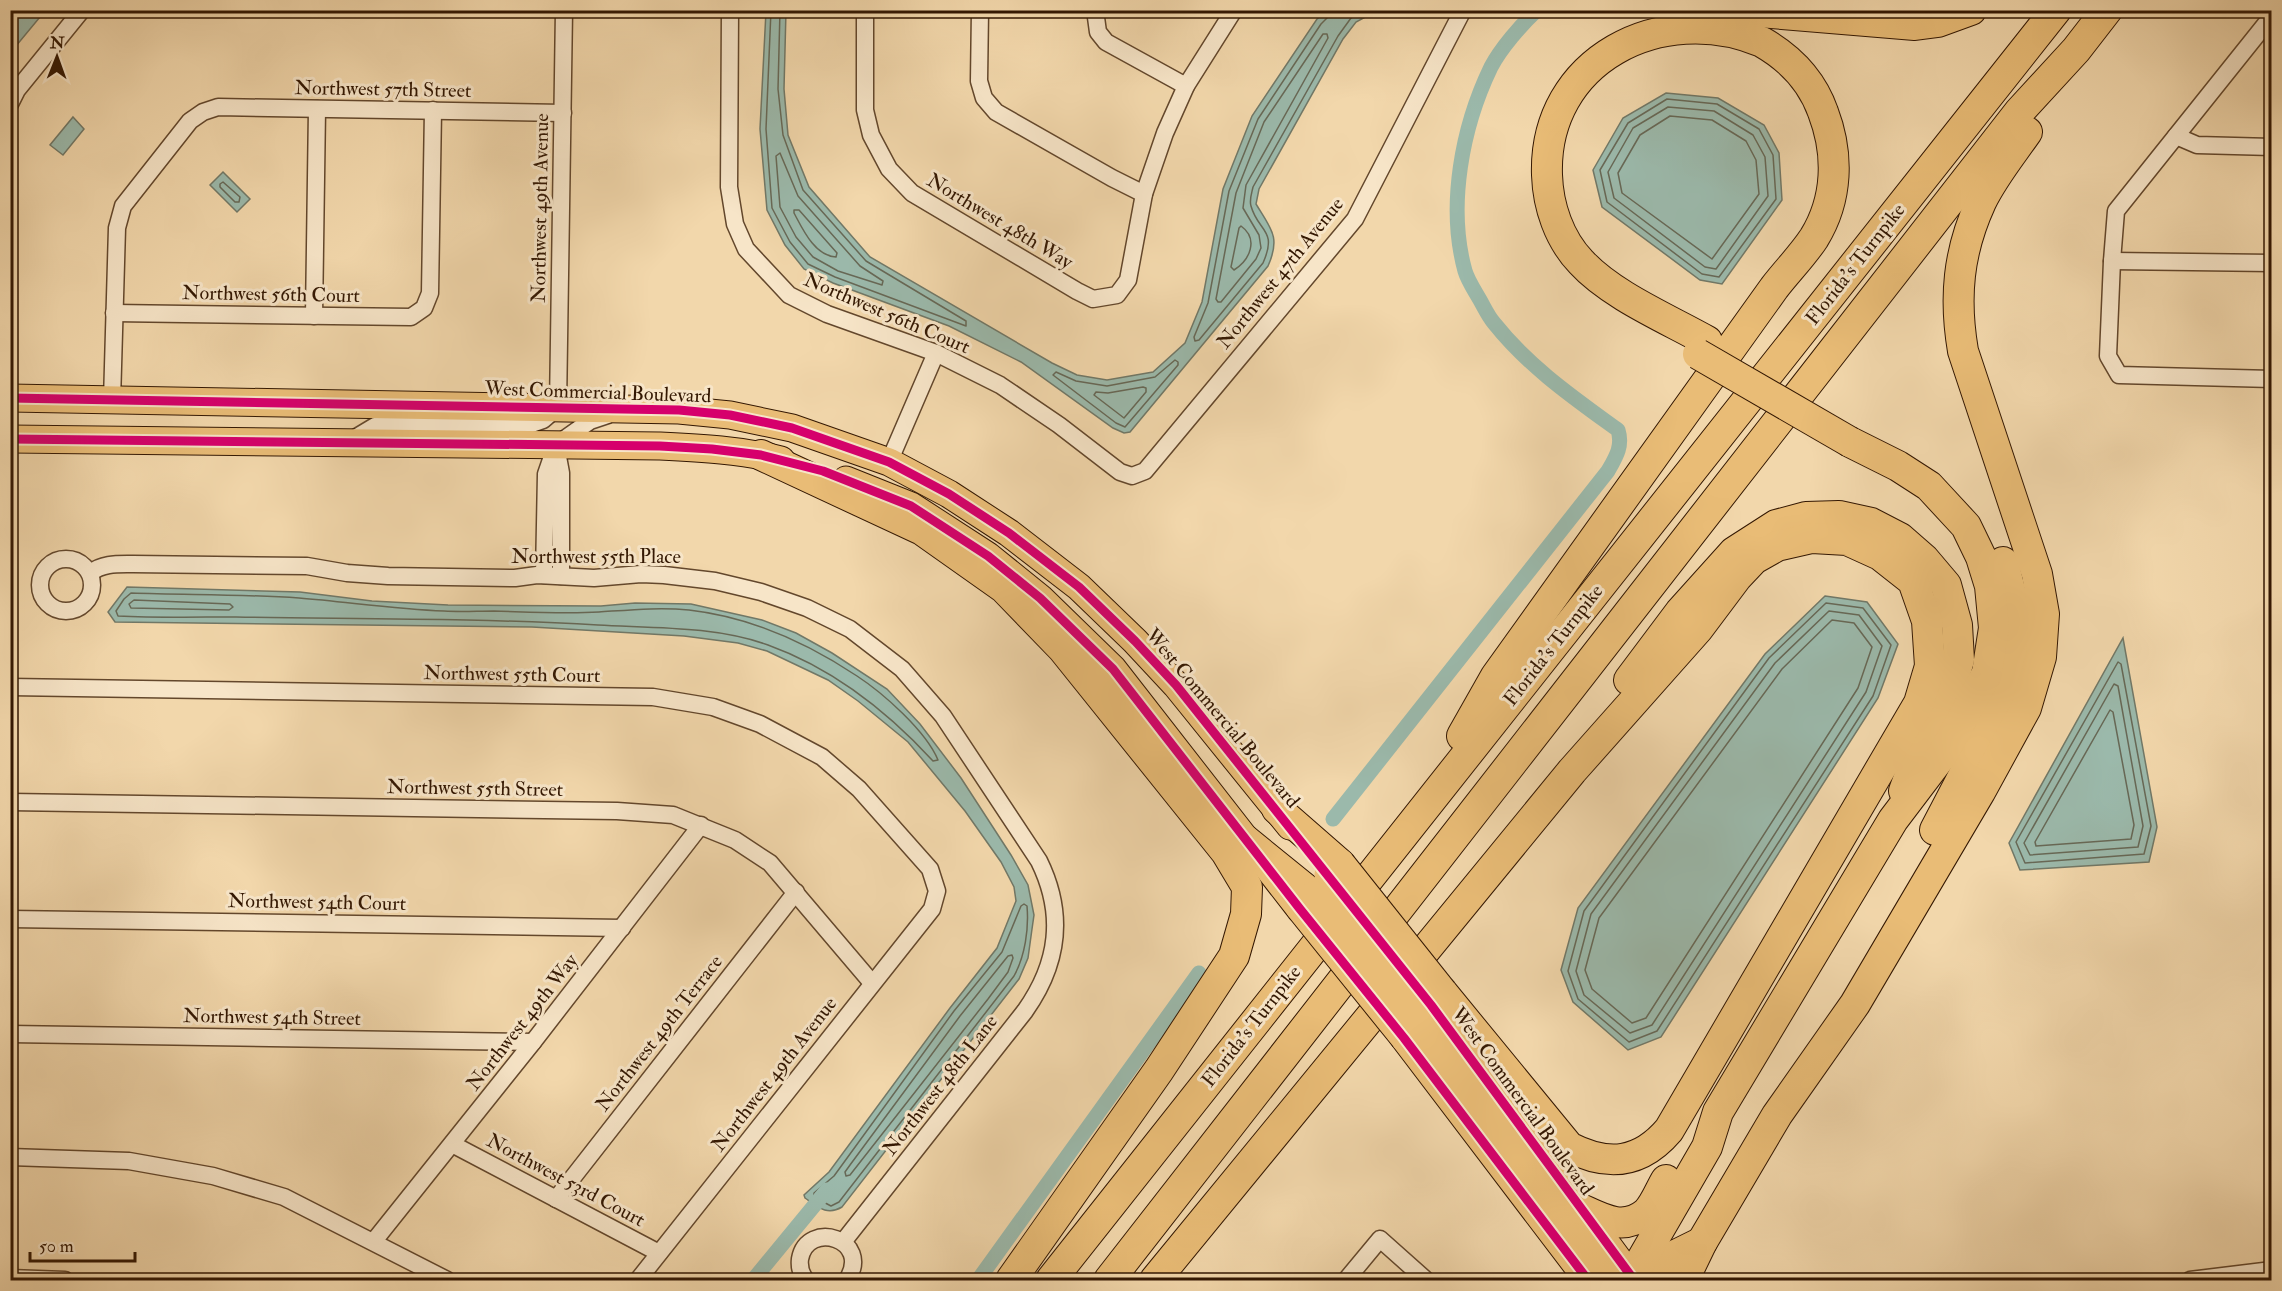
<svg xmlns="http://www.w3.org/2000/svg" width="2282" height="1291" viewBox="0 0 2282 1291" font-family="'IM FELL Double Pica',serif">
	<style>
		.water { fill: #9bb9ab; stroke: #717867; stroke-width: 1.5 }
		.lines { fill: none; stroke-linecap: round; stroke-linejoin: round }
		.shore { stroke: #676856; stroke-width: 1.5 }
		.canal { stroke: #9bb9ab; stroke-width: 15 }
		.minor-casing { stroke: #63472c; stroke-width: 19 }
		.trunk-casing { stroke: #331702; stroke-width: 29 }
		.motorway-casing { stroke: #331702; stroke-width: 32 }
		.minor { stroke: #f7e5c8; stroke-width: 16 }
		.trunk { stroke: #e9bc76; stroke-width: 27 }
		.motorway { stroke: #e9bc76; stroke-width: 30 }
		.trunk-bridge-casing { stroke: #331702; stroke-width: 29; stroke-linecap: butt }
		.motorway-bridge-casing { stroke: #331702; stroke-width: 32; stroke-linecap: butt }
		.trunk-bridge { stroke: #e9bc76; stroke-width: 27 }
		.motorway-bridge { stroke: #e9bc76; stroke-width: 30 }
		.cycleway-casing { stroke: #f7e5c8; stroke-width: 13 }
		.cycleway { stroke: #d6006c; stroke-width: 9 }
		.labels { text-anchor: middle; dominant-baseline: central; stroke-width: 6; stroke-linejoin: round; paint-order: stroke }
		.street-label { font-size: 20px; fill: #331702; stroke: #f7e5c8 }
	</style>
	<rect width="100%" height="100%" fill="#f2d7ab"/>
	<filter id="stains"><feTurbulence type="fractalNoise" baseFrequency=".00333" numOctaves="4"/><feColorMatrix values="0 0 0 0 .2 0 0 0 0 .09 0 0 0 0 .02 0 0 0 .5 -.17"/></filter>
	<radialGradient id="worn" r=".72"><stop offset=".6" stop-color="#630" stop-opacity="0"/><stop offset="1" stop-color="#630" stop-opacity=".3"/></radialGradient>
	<g class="water">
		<path d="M11,10L45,11L11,52L10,11Z"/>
		<path d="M766,11H786L784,89L788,135L809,187L870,257L1052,363L1077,375L1107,380L1153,372L1185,343L1202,302L1223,189L1252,116L1317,19L1327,11H1423L1419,14L1369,15L1356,22L1343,39L1259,189L1256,204C1271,229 1281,237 1268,266L1130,432L1124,433L1113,428L1021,362L949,326L833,283L804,269L785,245L767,210L760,129Z"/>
		<path d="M1666,93L1718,98L1764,125L1779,153L1782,200L1722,284L1700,280L1602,207L1593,170L1623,118Z"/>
		<path d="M73,117L84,129L63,155L50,145Z"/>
		<path d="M223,172L250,199L237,212L210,185Z"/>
		<path d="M127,587L300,592L372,601L448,605L601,606L635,603L691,604L762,620L796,633L832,653L887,689L920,724L961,778L1011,855L1028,885L1034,915L1032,929L1028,958L1019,979L842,1207C827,1216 818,1207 805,1198L804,1195L829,1172L950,1008L997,948L1016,901L1014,887L1001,862L965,811L908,742L858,701L828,680L767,651L738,643L684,636L532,627L115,622L108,612Z"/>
		<path d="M1825,596L1867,602L1898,644L1878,698L1661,1037L1628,1050L1573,1002L1561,970L1578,908L1765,654Z"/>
		<path d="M2123,638L2157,827L2149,862L2020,870L2009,843Z"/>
	</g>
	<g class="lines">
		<g class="shore">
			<path d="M771,10L766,129L772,208L790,242L808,264L835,277L966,326V321L866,261L803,190L783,135L778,89L780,10"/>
			<path d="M1331,10L1329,16L1321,24L1258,119L1229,191L1208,303L1194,337L1195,341L1199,340L1263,263C1278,229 1258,232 1251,206C1249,200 1252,192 1253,187L1338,36L1351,18L1364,10"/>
			<path d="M1323,34H1327L1328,38L1246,185L1243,208L1259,235L1261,248L1256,259L1221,302H1218L1216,299L1236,193L1264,122Z"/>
			<path d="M1667,99L1717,104L1759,129L1773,155L1776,199L1719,277L1702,274L1607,202L1600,170L1628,123Z"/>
			<path d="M1668,107L1714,111L1753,135L1765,157L1768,196L1716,269L1705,267L1614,198L1608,172L1633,128Z"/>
			<path d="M1670,116L1712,120L1746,141L1756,160L1759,194L1712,259L1622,193L1618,173L1640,135Z"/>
			<path d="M780,153L798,196L860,266L883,281L882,285L838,271L813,257L796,237L780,207L776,156Z"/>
			<path d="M223,182L240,197L239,202H235L220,187V184Z"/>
			<path d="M794,210H799L837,253L836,257C815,256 803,230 794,213Z"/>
			<path d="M1241,226C1259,239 1250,260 1234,270L1231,267L1239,228Z"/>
			<path d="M1175,360L1178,362V365L1125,427L1116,423L1053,375L1056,372L1076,381L1107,386L1155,377Z"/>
			<path d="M1143,387L1146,388V392L1124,418L1094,395L1096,392L1108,393Z"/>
			<path d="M131,593C187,595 243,594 299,598C348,602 395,609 444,611C461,612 477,611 494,611C529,612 564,614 599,612C629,610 659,607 689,610C751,617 806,642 857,676C883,693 926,731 938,760L933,761C888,712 832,668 768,645C715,626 654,628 598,625C478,618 357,619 236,617C197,617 157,618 118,616L116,611L124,599Z"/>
			<path d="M134,600L230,604L233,607L229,610L131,608L129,604Z"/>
			<path d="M1826,603L1863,608L1891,645L1873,696L1657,1031L1629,1042L1578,999L1568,971L1584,911L1769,658Z"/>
			<path d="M1829,611L1859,615L1882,646L1866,692L1652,1025L1630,1033L1584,995L1576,971L1591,914L1775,663Z"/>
			<path d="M1832,620L1854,623L1872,647L1858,688L1646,1018L1632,1023L1592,989L1585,970L1599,918L1782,669Z"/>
			<path d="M2118,662L2121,664L2151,826L2144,854L2025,863L2016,842Z"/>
			<path d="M2114,684L2118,686L2143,826L2138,847L2030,855L2024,843Z"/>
			<path d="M2110,710L2113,712L2134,825L2131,839L2036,846L2035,842Z"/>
			<path d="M1024,904L1027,906C1029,929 1025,956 1014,976L839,1202L831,1206L814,1197V1193L834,1176L954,1011L1002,952L1021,906Z"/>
			<path d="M1012,955L1013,958L1008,972L988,999L850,1175L846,1176L845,1172L850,1165L960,1016L1008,956Z"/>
		</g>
		<g class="canal">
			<path d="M1333,819L1608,471C1616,457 1623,446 1618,430C1574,398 1529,367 1494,323C1488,316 1484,307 1480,300C1475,291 1468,281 1465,271C1447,206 1462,127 1491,67C1501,48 1521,25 1537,10"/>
			<path d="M753,1280L827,1190"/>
			<path d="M978,1280L1199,973"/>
		</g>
		<defs>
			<g id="minor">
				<path d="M730,10L729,187L735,224L746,249L789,295L827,314L936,353L1000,385L1059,425L1120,472L1132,476L1145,471L1355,219L1463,10"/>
				<path d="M865,10V110L871,135L889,169L912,193L1077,291L1093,299L1117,295L1128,280L1144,194L1165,133L1186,86L1234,10"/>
				<path d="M980,10L979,81L984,98L996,112L1112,178L1144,194"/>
				<path d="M1095,10L1098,32L1106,42L1186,86"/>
				<path d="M2272,16L2116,211L2112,261L2108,356L2119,375L2272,379"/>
				<path d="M10,104L17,90L82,10"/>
				<path d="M2176,136L2197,145L2272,147"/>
				<path d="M2112,261L2272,263"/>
				<path d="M114,313L411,317L424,308L430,293L433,110"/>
				<path d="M314,316L317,109"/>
				<path d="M112,401L117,228L123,206L190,121L203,112L218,107L563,113"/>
				<path d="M350,441L375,426L415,424L526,426L543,420L558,407L564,10"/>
				<path d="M556,445L590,421L608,415"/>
				<path d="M556,446L561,473V576"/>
				<path d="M889,462L936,353"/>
				<circle cx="66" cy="585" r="26"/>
				<path d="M90,573C103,563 117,564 133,564L307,566L347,573L388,576L515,578L537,575L594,578L641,574L664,575L715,581L761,592L807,608L850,629L902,669L943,716L1039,861C1065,914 1059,963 1025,1011L843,1242"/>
				<path d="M544,575L546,474L556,445"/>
				<path d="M10,687L653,697L713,707L760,724L822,757L859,789L930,869L937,891L932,909L638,1280"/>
				<path d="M10,802L617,811L673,815L735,840L770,863L872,983"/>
				<path d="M10,919L622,928"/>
				<path d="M10,1034L533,1042"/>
				<path d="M452,1144L659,1253"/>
				<path d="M10,1157L129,1161L213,1176L284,1197L447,1280"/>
				<path d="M556,1199L796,892"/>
				<path d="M374,1241L533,1042L701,825"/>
				<path d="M10,1278L65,1280"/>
				<path d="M806,1280C801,1274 799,1267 800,1259C807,1219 873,1239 847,1280"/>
				<path d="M1346,1280L1380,1239L1426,1280"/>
				<path d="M2190,1280L2272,1270"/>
			</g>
			<g id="trunk">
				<path d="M10,398L679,410L730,415L792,428L889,462L949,494L1009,533L1079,587L1135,641L1176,685L1290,826"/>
				<path d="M10,439L660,446C701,448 741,450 781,460"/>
				<path d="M846,480L911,506L988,556L1040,598L1113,669L1300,909"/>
				<path d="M1431,1005L1626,1270"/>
				<path d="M1404,1038L1588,1280"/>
			</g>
			<g id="motorway">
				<path d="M1734,10L1915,25L1938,22L1971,10"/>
				<path d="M761,455L922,530L1004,588L1063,649L1226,852L1247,887L1246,914L1234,956L1159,1070L1011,1280"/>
				<path d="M1629,680L1680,612L1734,552L1776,525L1806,517L1839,516L1871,523L1900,538L1924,559L1946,585L1957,625L1959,660L1948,695L1920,748L1904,791"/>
				<path d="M1462,736L1496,676L1774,288C1787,271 1803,255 1814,238C1838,199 1839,154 1823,112C1812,81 1790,58 1762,42C1661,0 1543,60 1547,175C1548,206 1559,239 1581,262C1611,295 1668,319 1707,341"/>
				<path d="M1277,809L1340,864"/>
				<path d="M1935,830L2004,698L2015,647L2014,606L2003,562"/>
				<path d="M1245,840L1314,896"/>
				<path d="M1416,1026L1602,1263L1631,1277L1702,1242"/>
				<path d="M1579,1208C1601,1218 1623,1232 1646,1213C1654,1206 1660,1190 1666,1180"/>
				<path d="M1051,1280L2056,10"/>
				<path d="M1109,1280L2019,112L2076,50L2107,10"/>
				<path d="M1155,1280L1572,771L1698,629L1737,577L1754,559L1777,546L1812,538L1847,540L1880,555L1913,581L1927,621L1930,666L1919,703L1669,1130C1640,1164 1608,1167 1569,1147L1442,992"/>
				<path d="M1630,1280L1707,1147L1718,1112L1893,820L1943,754L1987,673L1994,628L1990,586L1981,557L1966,526L1929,486L1898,466L1850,442"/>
				<path d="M1686,1280L1687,1273L1702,1242L1777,1115L1855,1004L1980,792L2026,708L2041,657L2044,614L2037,574L1963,351C1954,298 1958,252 1981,202C1993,177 2011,155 2027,132"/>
			</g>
		</defs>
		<use href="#minor" class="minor-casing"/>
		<use href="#trunk" class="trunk-casing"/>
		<use href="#motorway" class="motorway-casing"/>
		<use href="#minor" class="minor"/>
		<use href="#trunk" class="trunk"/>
		<use href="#motorway" class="motorway"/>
		<defs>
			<g id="trunk-bridge">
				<path d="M1328,875L1431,1005"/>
				<path d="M1300,909L1404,1038"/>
			</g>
			<g id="motorway-bridge">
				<path d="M1698,354L1850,442"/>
				<path d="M1340,864L1442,992"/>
				<path d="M1314,896L1416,1026"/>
			</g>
		</defs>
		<use href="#trunk-bridge" class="trunk-bridge-casing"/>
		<use href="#motorway-bridge" class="motorway-bridge-casing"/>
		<use href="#trunk-bridge" class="trunk-bridge"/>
		<use href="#motorway-bridge" class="motorway-bridge"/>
		<defs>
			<g id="cycleway">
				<path d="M10,398L679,410L730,415L792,428L889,462L949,494L1009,533L1079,587L1135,641L1176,685L1431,1005L1634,1280"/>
				<path d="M10,439L660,446L712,449L761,455L823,471L911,506L988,556L1040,598L1113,669L1300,909L1404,1038L1588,1280"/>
			</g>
		</defs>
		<use href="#cycleway" class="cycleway-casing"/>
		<use href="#cycleway" class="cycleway"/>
	</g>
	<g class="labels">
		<g class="street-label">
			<text transform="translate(383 89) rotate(1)">Northwest 57th Street</text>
			<text transform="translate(540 208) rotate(-89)">Northwest 49th Avenue</text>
			<text transform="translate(1000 221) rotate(31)">Northwest 48th Way</text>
			<text transform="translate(1855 264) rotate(-52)">Florida's Turnpike</text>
			<text transform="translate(1280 273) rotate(-51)">Northwest 47th Avenue</text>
			<text transform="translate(271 294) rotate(1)">Northwest 56th Court</text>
			<text transform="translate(887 313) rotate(23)">Northwest 56th Court</text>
			<text transform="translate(598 392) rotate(2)">West Commercial Boulevard</text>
			<text x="596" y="556">Northwest 55th Place</text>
			<text transform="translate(1553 645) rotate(-52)">Florida's Turnpike</text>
			<text transform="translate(512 674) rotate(1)">Northwest 55th Court</text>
			<text transform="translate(1223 718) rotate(50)">West Commercial Boulevard</text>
			<text transform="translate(475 788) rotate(1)">Northwest 55th Street</text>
			<text transform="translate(317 902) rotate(1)">Northwest 54th Court</text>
			<text transform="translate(272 1017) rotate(1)">Northwest 54th Street</text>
			<text transform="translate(522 1022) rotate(-52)">Northwest 49th Way</text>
			<text transform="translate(1251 1026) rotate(-52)">Florida's Turnpike</text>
			<text transform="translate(659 1033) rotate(-52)">Northwest 49th Terrace</text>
			<text transform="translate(774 1074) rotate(-52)">Northwest 49th Avenue</text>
			<text transform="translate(940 1085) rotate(-52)">Northwest 48th Lane</text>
			<text transform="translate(1523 1101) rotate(54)">West Commercial Boulevard</text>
			<text transform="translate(566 1180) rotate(28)">Northwest 53rd Court</text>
		</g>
	</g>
	<rect width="2282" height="1291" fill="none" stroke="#f2d7ab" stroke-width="36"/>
	<rect x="12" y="12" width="2258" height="1267" fill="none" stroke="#331702" stroke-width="3"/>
	<rect x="18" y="18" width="2246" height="1255" fill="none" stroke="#331702" stroke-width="1.5"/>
	<g transform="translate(57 57) rotate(1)" stroke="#f7e5c8" stroke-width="4.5" paint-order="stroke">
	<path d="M0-4.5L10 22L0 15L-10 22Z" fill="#331702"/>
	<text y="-9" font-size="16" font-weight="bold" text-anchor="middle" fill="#331702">N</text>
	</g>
	<path d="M30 1252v9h105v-9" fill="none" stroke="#331702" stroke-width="3"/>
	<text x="39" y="1252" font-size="18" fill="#331702" stroke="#f7e5c8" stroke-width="4.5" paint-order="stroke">50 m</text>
	<rect width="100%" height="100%" filter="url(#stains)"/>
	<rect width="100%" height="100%" fill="url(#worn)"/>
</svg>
